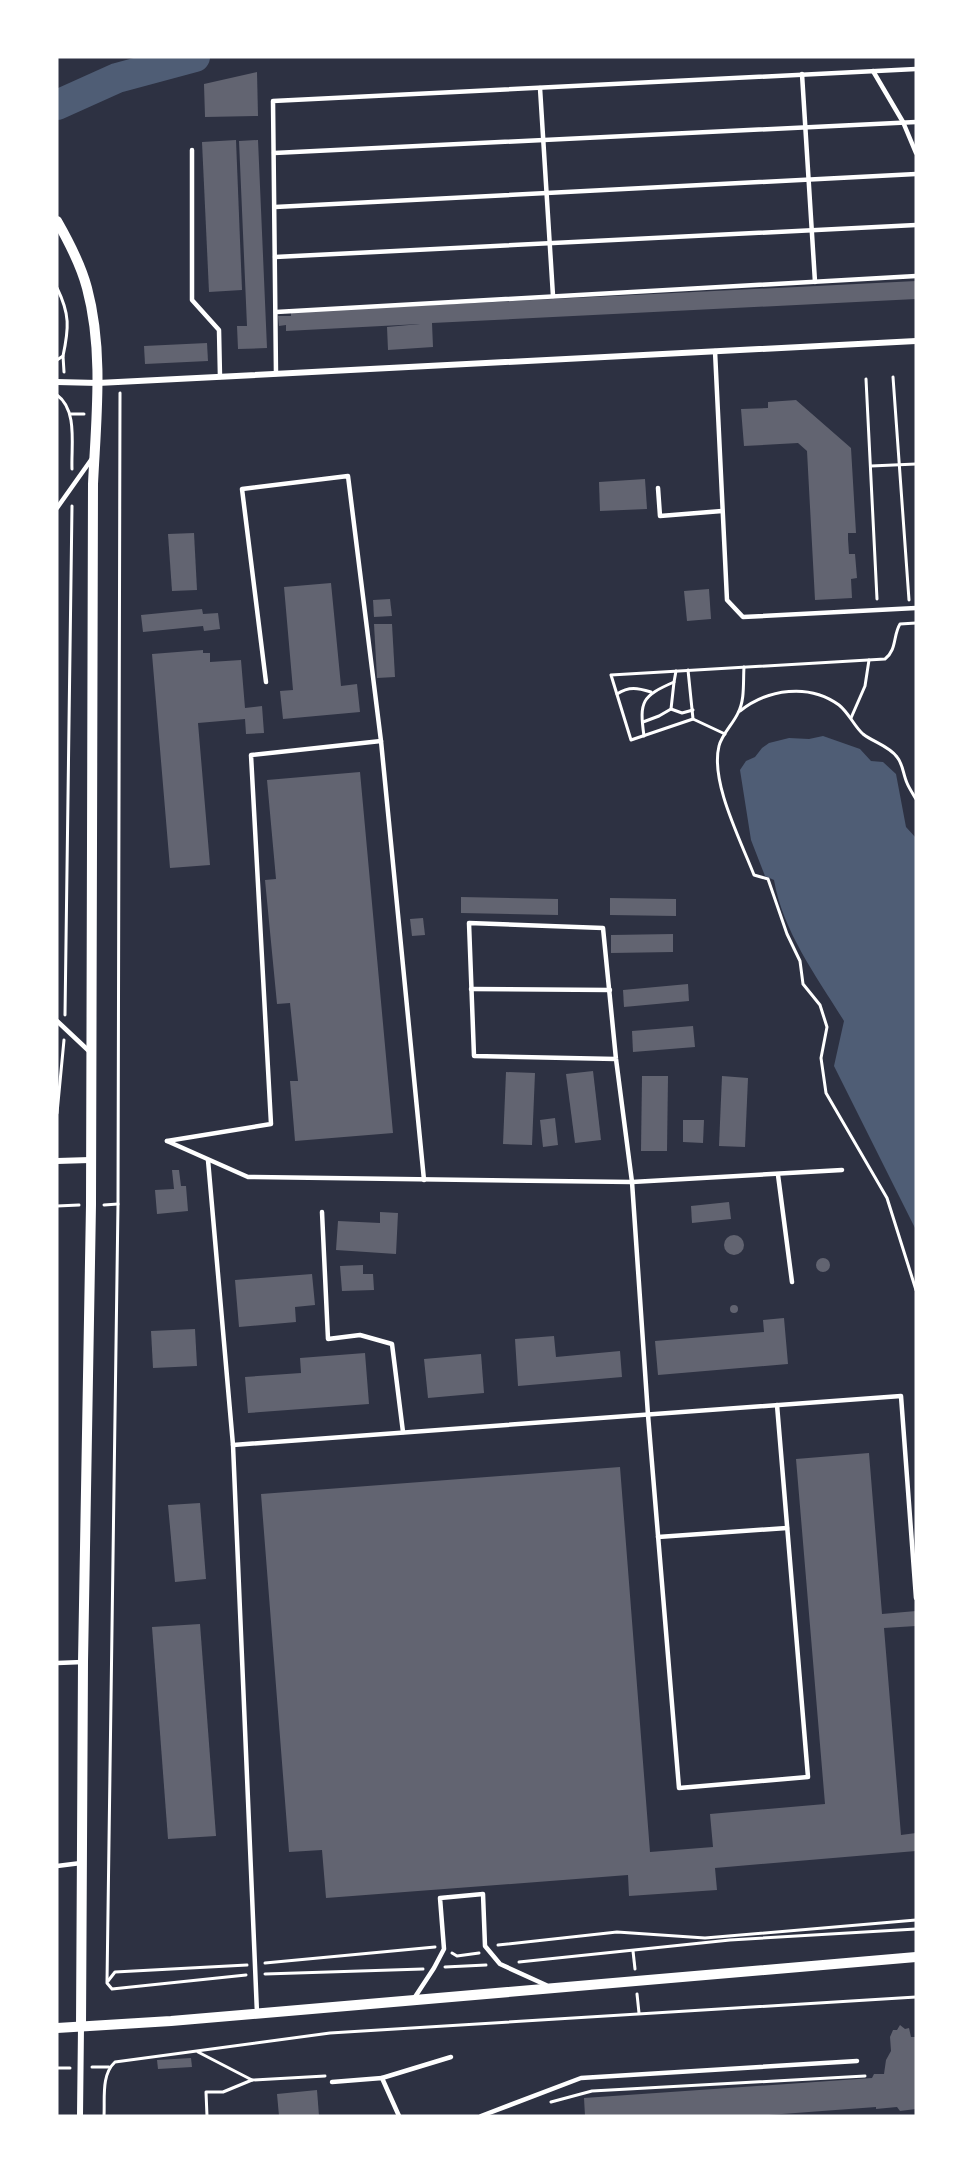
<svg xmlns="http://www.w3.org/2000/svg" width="973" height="2173" viewBox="0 0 973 2173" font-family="'Golos Text',sans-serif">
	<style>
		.water { fill: #4f5d75 }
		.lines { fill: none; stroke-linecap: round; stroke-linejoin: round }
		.river { stroke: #4f5d75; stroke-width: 30 }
		.building { fill: #626471 }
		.path { stroke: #fff; stroke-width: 3 }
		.service { stroke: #fff; stroke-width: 4.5 }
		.minor { stroke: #fff; stroke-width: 6 }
		.tertiary { stroke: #fff; stroke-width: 10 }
	</style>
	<rect width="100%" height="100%" fill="#2d3142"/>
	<path class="water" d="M823,736L860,749L871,761L883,762L896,774L906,827L916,838V1230L834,1066L844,1021C817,977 783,932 774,880L765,876L751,840L740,770L746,761L755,757L762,748L769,743L789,738L809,739Z"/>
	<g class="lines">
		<path class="river" d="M57,105L117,78L195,57"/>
	</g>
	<g class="building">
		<path d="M257,72L258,116L205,117L204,84Z"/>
		<path d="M236,140L242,290L209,292L202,142Z"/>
		<path d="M258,140L267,348L238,349L237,326H247L239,141Z"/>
		<path d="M916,281V299L432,323L433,347L388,350L387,327L420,324L286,331V325L279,326L278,316H291V312Z"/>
		<path d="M207,343L208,361L145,364L144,346Z"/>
		<path d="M796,400L851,448L856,533H848V539L849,554H855L857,578L851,579L852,598L815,600L807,451L798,443L744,446L741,409L768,408V402Z"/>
		<path d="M645,479L647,509L600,511L599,482Z"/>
		<path d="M194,533L197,590L172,591L168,534Z"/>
		<path d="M331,583L341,686L357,684L360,712L283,719L280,691L293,690L284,587Z"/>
		<path d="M709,589L711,619L687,621L684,591Z"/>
		<path d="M390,599L392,616L374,617L373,600Z"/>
		<path d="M202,609L203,614L218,613L220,629L204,631L203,626L143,632L141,615Z"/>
		<path d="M374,624H392L395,677L377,678Z"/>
		<path d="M203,650V653H210V662L241,660L245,708L262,706L264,733L246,734L245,719L198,723L210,865L170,868L152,654Z"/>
		<path d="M360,772L393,1133L295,1141L290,1081H298L290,1003L277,1004L265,880L276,879L267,780Z"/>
		<path d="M461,897L558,899V915L461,913Z"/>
		<path d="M610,898L676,899V916L610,915Z"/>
		<path d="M423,918L425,935L412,936L410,919Z"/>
		<path d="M673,934V952L611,953V935Z"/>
		<path d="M688,984L689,1001L624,1007L623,990Z"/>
		<path d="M693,1026L695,1047L633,1052L632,1031Z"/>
		<path d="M593,1071L601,1140L575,1143L566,1074Z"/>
		<path d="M506,1072L535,1073L532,1145L503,1144Z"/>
		<path d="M642,1076H668L667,1151H641Z"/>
		<path d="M722,1076L748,1078L745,1147L719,1146Z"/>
		<path d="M555,1118L558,1145L543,1147L540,1120Z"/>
		<path d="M683,1120H704L703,1143L683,1142Z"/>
		<path d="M172,1170H179L181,1186H186L188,1211L157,1214L155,1190L174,1189Z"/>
		<path d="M729,1202L731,1219L692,1223L691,1206Z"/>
		<path d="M380,1212L398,1213L396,1254L336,1250L338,1221L380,1223Z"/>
		<circle cx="734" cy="1245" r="10"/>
		<circle cx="823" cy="1265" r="7"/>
		<path d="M363,1265V1274H373L374,1290L342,1291L340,1266Z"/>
		<path d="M312,1274L315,1305L295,1307L296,1322L239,1327L235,1280Z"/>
		<circle cx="734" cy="1309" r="4"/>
		<path d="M784,1318L788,1364L658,1375L655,1341L764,1332L763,1320Z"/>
		<path d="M195,1329L197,1366L153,1368L151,1331Z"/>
		<path d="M554,1336L556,1357L620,1351L622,1377L518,1386L515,1339Z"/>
		<path d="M365,1353L369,1404L248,1413L245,1377L301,1373L300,1358Z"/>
		<path d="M481,1354L484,1393L428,1398L424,1359Z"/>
		<path d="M869,1453L882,1614L916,1611V1626L884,1628L901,1835L916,1833V1851L715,1868L717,1890L629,1896L628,1875L326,1898L322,1850L289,1852L261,1494L620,1467L650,1852L713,1847L710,1814L825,1804L796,1459Z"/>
		<path d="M200,1503L206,1579L175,1582L168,1505Z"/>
		<path d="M200,1624L216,1836L168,1839L152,1627Z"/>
		<path d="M900,2025L905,2029L909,2028L911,2037H916V2109L900,2111L897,2107L876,2109V2107L754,2116H585L584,2098L872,2078L874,2074H884L886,2060L891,2051L890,2037L893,2030H897Z"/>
		<path d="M191,2058L192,2067L158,2069L157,2060Z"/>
		<path d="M317,2090L319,2116H279L277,2094Z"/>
	</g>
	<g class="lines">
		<g class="path">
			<path d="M57,288C70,314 69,328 63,356L57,360"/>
			<path d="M63,356L64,372"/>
			<path d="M893,377L909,600"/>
			<path d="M866,379L877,599"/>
			<path d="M120,393L118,1204L107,1983L112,1989L246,1975"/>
			<path d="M57,395C78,410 71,446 72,469"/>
			<path d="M71,414H84"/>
			<path d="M871,466L916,464"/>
			<path d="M744,667C743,682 745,700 738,713C733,724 722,734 719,746C710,782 741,841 754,875L768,879L787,934L800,961L803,984L820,1005L827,1027L821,1058L826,1093L887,1198L916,1290"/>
			<path d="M688,670L693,719L725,734"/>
			<path d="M617,694C629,686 638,688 651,692"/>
			<path d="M671,709L682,713L693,710"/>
			<path d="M740,711C768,689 809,683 839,705C849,713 854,726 863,734C873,742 889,746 897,757C903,764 903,774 907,783C909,788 913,794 916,799"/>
			<path d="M851,718L865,686L869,660"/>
			<path d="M693,719L631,740L611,675L885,659C897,650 893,635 900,624L916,623"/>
			<path d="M643,722L659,716L671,709L674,682"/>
			<path d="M644,736C639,701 642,696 674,682L676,671"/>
			<path d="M65,1015L72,506"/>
			<path d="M57,1113L64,1040"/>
			<path d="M104,1205L118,1204"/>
			<path d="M57,1206L79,1205"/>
			<path d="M498,1945L617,1932L705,1938L916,1920"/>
			<path d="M633,1951L635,1969"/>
			<path d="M452,1953L457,1956L479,1953"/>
			<path d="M519,1962L730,1940L916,1929"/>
			<path d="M265,1963L435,1947"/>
			<path d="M445,1967L486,1965"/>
			<path d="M265,1974L423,1969"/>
			<path d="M108,1981L115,1972L247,1965"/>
			<path d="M637,1994L639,2013"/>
			<path d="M198,2052L252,2080"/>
			<path d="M92,2067H109"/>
			<path d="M57,2068H70"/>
			<path d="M551,2102L592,2091L865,2076"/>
			<path d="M104,2116C105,2098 101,2075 115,2062L330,2033L916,1997"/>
			<path d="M207,2116L206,2092H223L252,2080L325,2076"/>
		</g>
		<g class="service">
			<path d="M873,71L903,122L916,153"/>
			<path d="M802,74L815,282"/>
			<path d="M540,88L553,296"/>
			<path d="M192,150V300L219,330L220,377"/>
			<path d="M274,153L916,122"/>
			<path d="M275,207L916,174"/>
			<path d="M275,257L916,225"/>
			<path d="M276,312L916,276"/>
			<path d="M715,351L727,600L743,617L916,608"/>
			<path d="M276,374L273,101L916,69"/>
			<path d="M658,488L660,516L722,511"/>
			<path d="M57,508L91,460"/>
			<path d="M266,682L242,489L348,476L381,741L424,1180"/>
			<path d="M471,989L610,990"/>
			<path d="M57,1021L90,1052"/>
			<path d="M616,1059L474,1056L469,923L603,928L616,1059L632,1182L648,1415L679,1788L808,1777L777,1405"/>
			<path d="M167,1141L248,1177L632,1182L842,1170"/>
			<path d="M167,1141L271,1124L251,755L381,741"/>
			<path d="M208,1160L233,1445L257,2013"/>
			<path d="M778,1175L792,1282"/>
			<path d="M322,1212L328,1339L360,1335L392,1344L403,1432"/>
			<path d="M233,1445L901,1396L916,1598"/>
			<path d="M658,1537L787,1528"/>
			<path d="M57,1663L83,1662"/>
			<path d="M57,1866L81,1863"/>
			<path d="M413,2000L434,1968L444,1949L440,1898L483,1894L485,1946L500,1964L546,1985"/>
			<path d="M382,2078L451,2057"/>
			<path d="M332,2082L382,2078L399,2116"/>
			<path d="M481,2116L581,2078L857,2061"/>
		</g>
		<g class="minor">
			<path d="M57,382L98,383L916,341"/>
			<path d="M57,1161L90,1160"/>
			<path d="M80,2116L81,2027"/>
		</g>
		<g class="tertiary">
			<path d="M57,221C69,242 81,265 87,288C104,351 96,420 93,484L91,1205L83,1662L81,2027"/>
			<path d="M57,2028L171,2021L916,1957"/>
		</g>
	</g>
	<rect width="973" height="2173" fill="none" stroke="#ffffff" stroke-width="117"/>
</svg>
